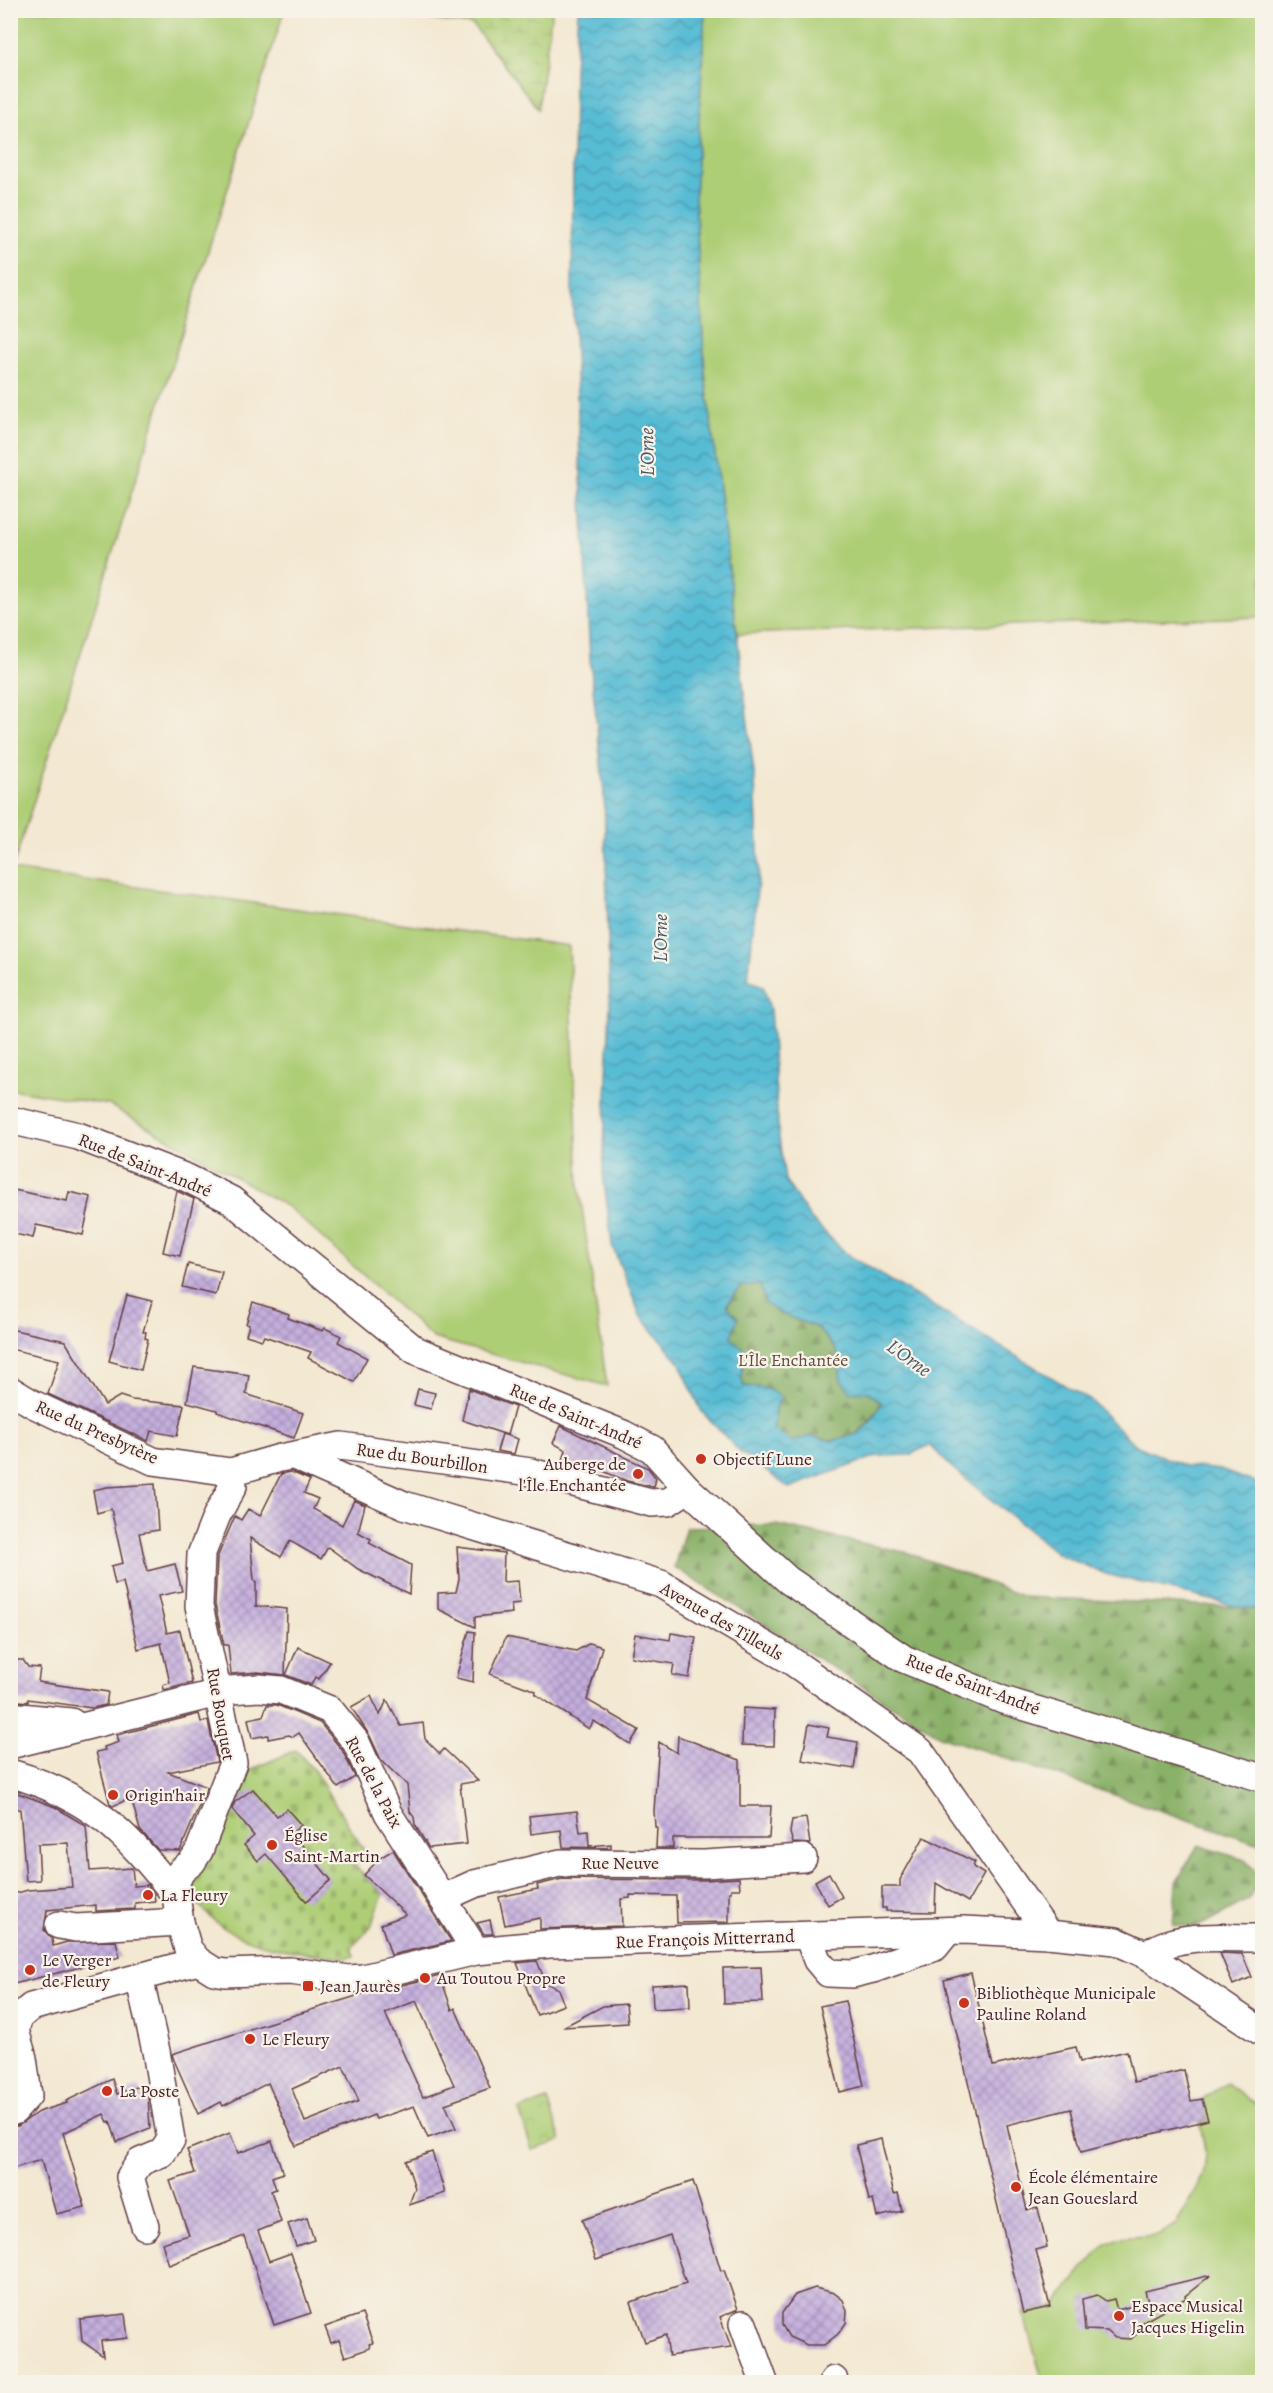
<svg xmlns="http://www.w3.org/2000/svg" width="1273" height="2393" viewBox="0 0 1273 2393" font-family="Alegreya,serif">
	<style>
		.grass { fill: #aece76; stroke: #7c7650; stroke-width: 1.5 }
		.forest { fill: url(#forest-firs); stroke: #6a6849; stroke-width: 1.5 }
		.wetland { fill: url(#wetland-marsh); stroke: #7c7650; stroke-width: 1.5 }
		.cemetery { fill: url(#cemetery-stones); stroke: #7c7650; stroke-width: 1.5 }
		.park { fill: url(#park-crowns); stroke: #7c7650; stroke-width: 1.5 }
		.water { fill: url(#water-waves); stroke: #506e80; stroke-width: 1.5; fill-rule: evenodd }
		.building { fill: url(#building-cross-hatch); fill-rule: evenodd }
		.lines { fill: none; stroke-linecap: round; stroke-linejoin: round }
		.minor-casing { stroke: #633d44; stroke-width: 30 }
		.minor { stroke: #fff; stroke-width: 27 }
		.poi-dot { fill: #c8321e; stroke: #f7f3e8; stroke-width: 2 }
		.labels { text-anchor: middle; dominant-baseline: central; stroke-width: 4.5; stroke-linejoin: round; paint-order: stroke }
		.street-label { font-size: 18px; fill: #4a1f2b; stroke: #f7f3e8 }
		.park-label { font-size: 18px; fill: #634b3e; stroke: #f7f3e8 }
		.poi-label { font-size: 18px; fill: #4a1f2b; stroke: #f7f3e8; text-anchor: start }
		.water-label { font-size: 20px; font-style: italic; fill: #4e5666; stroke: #f7f3e8 }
	</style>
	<defs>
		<pattern id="forest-firs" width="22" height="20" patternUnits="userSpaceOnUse" patternTransform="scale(1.5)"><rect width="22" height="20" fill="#8ab167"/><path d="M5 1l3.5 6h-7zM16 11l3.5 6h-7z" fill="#738f55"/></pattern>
		<pattern id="wetland-marsh" width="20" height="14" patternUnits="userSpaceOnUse" patternTransform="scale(1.5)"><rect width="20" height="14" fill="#aece76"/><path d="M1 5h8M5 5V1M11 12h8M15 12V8" fill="none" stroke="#97b066"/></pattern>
		<pattern id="cemetery-stones" width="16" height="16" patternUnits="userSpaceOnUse" patternTransform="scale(1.5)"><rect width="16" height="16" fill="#aece76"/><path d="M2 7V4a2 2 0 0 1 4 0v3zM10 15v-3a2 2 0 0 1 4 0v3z" fill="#97b066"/></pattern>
		<pattern id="park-crowns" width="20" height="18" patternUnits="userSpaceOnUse" patternTransform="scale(1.5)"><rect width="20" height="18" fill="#aece76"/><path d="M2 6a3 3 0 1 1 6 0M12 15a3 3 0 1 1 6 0" fill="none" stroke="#97b066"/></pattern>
		<pattern id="water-waves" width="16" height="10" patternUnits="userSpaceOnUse" patternTransform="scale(1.5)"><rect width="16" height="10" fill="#56bcd4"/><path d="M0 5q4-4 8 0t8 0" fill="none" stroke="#4998ac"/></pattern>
		<pattern id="building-cross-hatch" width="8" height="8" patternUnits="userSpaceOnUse" patternTransform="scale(1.5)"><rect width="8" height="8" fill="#c5afde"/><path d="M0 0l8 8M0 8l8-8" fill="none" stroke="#a28eb4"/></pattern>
	</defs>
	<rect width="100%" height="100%" fill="#f7f3e8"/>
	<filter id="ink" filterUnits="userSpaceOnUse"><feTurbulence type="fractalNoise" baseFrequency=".0167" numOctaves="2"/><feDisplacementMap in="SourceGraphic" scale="12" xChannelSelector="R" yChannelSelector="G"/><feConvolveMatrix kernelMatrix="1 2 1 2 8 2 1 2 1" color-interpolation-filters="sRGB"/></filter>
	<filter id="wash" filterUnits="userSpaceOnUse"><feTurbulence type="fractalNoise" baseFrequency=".008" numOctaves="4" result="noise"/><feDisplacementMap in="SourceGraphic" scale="24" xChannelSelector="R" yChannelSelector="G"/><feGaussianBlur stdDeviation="1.35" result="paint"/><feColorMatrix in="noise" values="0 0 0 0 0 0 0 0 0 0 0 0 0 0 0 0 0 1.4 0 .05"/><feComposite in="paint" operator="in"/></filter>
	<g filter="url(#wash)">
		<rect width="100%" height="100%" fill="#f3e8d1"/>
		<g class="grass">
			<path d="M10,11H284L12,870L569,946L579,1186L607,1386L433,1338L288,1207L109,1105L11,1089Z"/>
			<path d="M705,11H1262V617L737,634L705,373L695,196Z"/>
			<path d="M1227,2083L1249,2100L1262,2107V2378L1222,2382H1043L1023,2313L1055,2306L1084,2267L1106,2244L1119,2238L1159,2235L1177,2223L1194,2195L1204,2172L1206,2155L1200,2123L1208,2120L1202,2099Z"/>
		</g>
		<g class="forest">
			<path d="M760,1285L779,1313L818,1328L837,1351L841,1380L868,1392L882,1403C870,1422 855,1444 830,1440C809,1437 813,1435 792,1442L774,1431L775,1408L765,1388L744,1386L741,1376L746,1351L730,1337L727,1306L740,1287Z"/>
			<path d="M776,1525L909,1553L1025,1597L1239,1607L1262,1610V1845L940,1736L674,1567L686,1527Z"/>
			<path d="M1198,1845L1245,1860L1258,1874V1885L1249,1899L1206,1923L1193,1927L1173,1925L1176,1883Z"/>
		</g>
		<path class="wetland" d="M363,11H552L538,109L473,25Z"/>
		<path class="cemetery" d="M296,1750L315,1772L367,1855L354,1865L383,1894L371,1927L351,1948L354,1956L344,1958C305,1953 247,1948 216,1922C205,1914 196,1901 188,1891L234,1781L246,1772Z"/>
		<path class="park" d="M548,2100L561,2141L532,2150L519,2110Z"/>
		<path class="water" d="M578,11H705L695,196L705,373L755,781L759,870L748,980L763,986L770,1009L779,1138L785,1180L810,1218L848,1255L1091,1401L1135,1445L1185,1466L1220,1470L1262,1485V1610L1239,1607L1106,1574L1058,1554L950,1466L930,1445L909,1455L877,1456L789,1488L740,1452L702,1412L679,1362L640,1315L612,1245L603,1173L610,1005L604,793L590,659L572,294L574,69ZM760,1285L765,1303L779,1313L818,1328L837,1351L841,1380L850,1392H868L882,1403L871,1421L858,1434L832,1441L811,1436L792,1442L774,1430L775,1408L782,1397L765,1388L744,1386L741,1376L746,1351L731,1337L738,1318L727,1305L740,1287Z"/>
		<g id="blocks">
			<g class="building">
				<path d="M14,1190L67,1201L69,1192L91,1197L83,1235L36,1225L33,1238L10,1233V1210Z"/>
				<path d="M177,1191L194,1199L180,1256L163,1252Z"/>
				<path d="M188,1264L222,1272L216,1295L182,1287Z"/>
				<path d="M127,1295L152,1301L143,1332H146L145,1338L148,1339L141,1370L109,1361Z"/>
				<path d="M253,1302L289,1314L288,1318L323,1331L325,1328L341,1336L338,1342L367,1358L354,1382L308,1358L311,1352L264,1336L262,1340L246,1335L249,1325L246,1324Z"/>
				<path d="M10,1329L65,1341L105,1405L120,1396L132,1400L184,1405L177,1436L151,1431L148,1441L48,1394L59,1360L10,1349Z"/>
				<path d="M194,1367L249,1375L246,1394L303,1413L294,1438L217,1412V1410L187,1402Z"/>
				<path d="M418,1389L435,1393L431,1409L414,1405Z"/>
				<path d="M469,1389L515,1407L507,1435L462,1420Z"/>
				<path d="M561,1426L648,1468L656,1478L654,1487L627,1481L598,1469L597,1473L562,1464L566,1450L553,1443Z"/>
				<path d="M502,1434L518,1439L514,1454L497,1451Z"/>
				<path d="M291,1472L310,1480L304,1493L318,1499L313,1509L342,1525L354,1500L365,1505L358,1532L371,1539L369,1543L411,1565L409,1594L358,1569L328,1547L321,1559L290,1541L281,1557L250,1538L254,1580L256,1581V1606L287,1609L285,1675L258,1672L231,1674L228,1645H224L215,1605L217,1558L235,1516L241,1520L248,1509L260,1516L281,1474Z"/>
				<path d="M155,1484L158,1530L139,1533L147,1571L175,1564L182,1591L158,1596L167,1633L180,1630L192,1683L164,1690L163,1685L170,1683L161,1643L138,1649L123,1582L115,1584L111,1566L123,1563L111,1509L97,1513L93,1490L107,1487Z"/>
				<path d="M457,1547L504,1553L503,1582L518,1581L520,1603L511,1604L512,1613L475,1617V1627L438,1609V1593L456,1592L459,1579Z"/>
				<path d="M469,1631L475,1632L473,1682L456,1678Z"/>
				<path d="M671,1633L696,1637L689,1678L672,1675L674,1664L631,1657L635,1634L670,1640Z"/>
				<path d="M506,1637L576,1651L590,1643L602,1647L587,1700L639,1730L630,1744L594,1721L589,1729L535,1694L536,1691L490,1674Z"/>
				<path d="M298,1647L330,1662L319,1679L315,1677L311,1685L286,1675Z"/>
				<path d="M10,1660H23L28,1667L40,1668L38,1682L108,1692L106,1705L92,1708L28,1699V1702L10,1700Z"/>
				<path d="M371,1696L380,1715L387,1700L401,1726L423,1723L425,1739L440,1754L444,1749L478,1781L460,1784L467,1844L429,1848L415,1825L414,1817L410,1812L407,1785L381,1760L370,1736L351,1707Z"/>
				<path d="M267,1705H277L320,1723L342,1750L355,1777L338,1788L299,1733L293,1737L289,1735L268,1739V1735L252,1738L248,1719L263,1716Z"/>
				<path d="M743,1708L775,1710L774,1746L742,1745Z"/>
				<path d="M199,1714L201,1722L208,1721L217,1762L168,1772L207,1787L180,1851L158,1850L140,1830L131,1798L113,1806L110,1804L96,1752L105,1750L104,1747L119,1742L117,1735Z"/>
				<path d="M809,1724L829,1728L827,1737L858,1742L854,1769L802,1760Z"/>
				<path d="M678,1736L740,1760V1806H771L769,1838H673V1848H656L657,1827H655L654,1811L659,1742L677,1753Z"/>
				<path d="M253,1789L277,1816L287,1809L301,1825L292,1833L331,1880L308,1900L306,1901L266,1854L258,1861L244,1845L254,1836L232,1809L235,1802Z"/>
				<path d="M10,1790L55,1807L86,1826L90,1871L132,1868L134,1886L147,1885L154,1894L155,1901L135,1903V1909L96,1911V1905L47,1910L44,1930L52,1939L53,1946L67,1942L116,1941L120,1957L10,1985V1895L28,1890L72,1887L68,1843L38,1844L40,1880L26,1881L20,1809H10Z"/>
				<path d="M577,1811L580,1832L588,1831L589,1846L611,1844V1848L563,1847L561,1830L531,1834L529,1816Z"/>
				<path d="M806,1818L810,1844L793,1843L790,1833L792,1820Z"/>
				<path d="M924,1837L975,1862L973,1867L984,1874L968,1902L936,1883L935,1912L886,1911V1908H882V1887H900V1880Z"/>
				<path d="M393,1850L451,1941L391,1955L381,1924L406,1915L364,1875L381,1857Z"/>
				<path d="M829,1873L842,1897L828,1905L815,1881Z"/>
				<path d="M739,1878L740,1889H731V1892H729V1922L677,1923L676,1896L630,1895V1898L621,1899L622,1926L540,1929V1918L505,1925L499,1897L538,1889L537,1885L562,1879L704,1880Z"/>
				<path d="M490,1920L493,1934H484L477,1923Z"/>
				<path d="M1220,1953L1242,1954L1252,1977L1233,1985Z"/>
				<path d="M537,1961L546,1983L558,1989L564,2005L537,2015L517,1963Z"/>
				<path d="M761,1967L763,2002L724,2003L723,1968Z"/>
				<path d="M971,1973L993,2066L1076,2047L1080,2062L1127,2051L1134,2082L1184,2070L1191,2101L1202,2099L1208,2120L1081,2152L1071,2109L1007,2125L1027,2210L1038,2208L1047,2247L1036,2250L1050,2307L1023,2313L944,1980Z"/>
				<path d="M440,1976L452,2010L455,2008L490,2088L445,2104L456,2128L428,2138L414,2106L376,2119L374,2115L296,2146L268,2083L223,2106L221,2102L198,2114L174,2060L172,2054L259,2026L363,1994ZM416,2001L454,2085L423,2097L385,2013ZM343,2066L359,2101L305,2122L292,2089Z"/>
				<path d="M689,1983L690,2007L653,2009L652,1985Z"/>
				<path d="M845,2001L864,2086L840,2092L820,2006Z"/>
				<path d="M626,2004L628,2023L563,2027L603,2006Z"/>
				<path d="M112,2079L117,2094L139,2086L143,2097L148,2096L150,2128L117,2142L110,2121L108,2122L104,2114L63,2133L85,2207L56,2214L41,2160L14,2168L10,2155V2127L18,2126L38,2112L67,2103L66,2101Z"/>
				<path d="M230,2133L238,2153L272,2141L283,2173L272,2177L276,2189L271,2191L281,2222L258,2231L269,2261L291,2253L311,2313L274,2325L244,2236L169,2265L162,2243L189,2235L170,2181L195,2173L187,2150Z"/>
				<path d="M881,2139L894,2194L898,2193L902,2211L877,2217L873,2200L869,2201L856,2145Z"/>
				<path d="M432,2152L445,2193L409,2205L415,2188L406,2161Z"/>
				<path d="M693,2181L721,2271L724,2270L738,2309L720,2317L731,2347L669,2356L666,2335L645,2342L631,2302L686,2283L670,2235L596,2260L582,2220Z"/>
				<path d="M307,2218L314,2240L296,2246L288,2224Z"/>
				<path d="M1211,2275L1185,2296L1186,2298L1143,2322L1139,2332L1131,2339L1115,2338L1107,2331L1085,2330L1082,2299L1097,2295L1106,2301L1114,2299L1117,2310L1148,2302L1145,2291Z"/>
				<path d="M815,2288L834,2293L843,2300L847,2311L846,2323L838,2334L824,2345H807L789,2337L782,2325V2313L795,2295Z"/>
				<path d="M125,2314L128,2338L101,2341L103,2356L82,2341L80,2319Z"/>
				<path d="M362,2314L373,2343L369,2344L370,2348L345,2357L339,2340L331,2343L325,2327Z"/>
			</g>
		</g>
	</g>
	<g filter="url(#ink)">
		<use href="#blocks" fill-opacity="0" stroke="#633d44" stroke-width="1.5"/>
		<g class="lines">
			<defs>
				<g id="minor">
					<path d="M10,1120L78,1136L187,1178L231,1200L415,1350L623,1434L652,1449L688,1489L788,1580L904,1659L1003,1700L1262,1778"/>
					<path d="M10,1390L33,1404L153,1461L231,1472L280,1458L341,1446L531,1472L651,1503L668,1502L688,1489"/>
					<path d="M294,1456L404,1505L661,1584L790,1660L920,1751L1048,1934"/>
					<path d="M231,1472L233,1486L217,1515L201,1555L199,1606L233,1763L199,1851L192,1862L181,1871L176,1882V1896L180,1922L188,1949L198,1961L214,1971L225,1973L290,1971L349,1979L363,1978L476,1951L550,1944L964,1930L1048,1934L1116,1941L1147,1955L1262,2032"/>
					<path d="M10,1716L71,1722L74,1724"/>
					<path d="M10,1745L230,1690L259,1688L281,1690L330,1710L356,1742L388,1813L476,1951"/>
					<path d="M10,1773C89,1796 127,1832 176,1896"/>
					<path d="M443,1898L474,1884L560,1863L704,1864L803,1858"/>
					<path d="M59,1925L76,1928L180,1922"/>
					<path d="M808,1936L817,1960L828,1973L853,1974L873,1969L935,1947L948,1931"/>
					<path d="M1147,1955C1174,1931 1228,1939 1262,1938"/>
					<path d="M139,1977L156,2051L171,2140L162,2153L140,2162L130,2177L145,2226"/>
					<path d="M10,2112L14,2111L28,2095L23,2058L15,2030L19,2017L31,2007L198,1961"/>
					<path d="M743,2324L764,2382"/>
					<path d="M834,2380V2382"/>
				</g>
			</defs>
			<use href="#minor" class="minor-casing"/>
			<use href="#minor" class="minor"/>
		</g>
	</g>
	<g class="poi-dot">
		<circle cx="701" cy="1459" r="6"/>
		<circle cx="638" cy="1474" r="6"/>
		<circle cx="113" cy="1795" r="6"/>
		<circle cx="272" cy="1845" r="6"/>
		<circle cx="148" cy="1895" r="6"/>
		<circle cx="30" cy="1970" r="6"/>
		<circle cx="425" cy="1978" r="6"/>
		<rect x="302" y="1980" width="12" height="12" rx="3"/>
		<circle cx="964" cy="2003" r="6"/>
		<circle cx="250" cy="2039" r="6"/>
		<circle cx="107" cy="2091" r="6"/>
		<circle cx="1016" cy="2187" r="6"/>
		<circle cx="1119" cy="2316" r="6"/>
	</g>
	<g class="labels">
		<g class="street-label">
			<text transform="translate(145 1165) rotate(22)">Rue de Saint-André</text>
			<text transform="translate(576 1416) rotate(23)">Rue de Saint-André</text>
			<text transform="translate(97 1432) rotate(24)">Rue du Presbytère</text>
			<text transform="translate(422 1458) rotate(8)">Rue du Bourbillon</text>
			<text transform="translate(722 1621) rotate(30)">Avenue des Tilleuls</text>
			<text transform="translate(973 1684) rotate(21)">Rue de Saint-André</text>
			<text transform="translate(221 1714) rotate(80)">Rue Bouquet</text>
			<text transform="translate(374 1782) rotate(62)">Rue de la Paix</text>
			<text x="620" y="1863">Rue Neuve</text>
			<text transform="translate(705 1939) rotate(-2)">Rue François Mitterrand</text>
		</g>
		<g class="park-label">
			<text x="793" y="1360">L'Île Enchantée</text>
		</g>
		<g class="poi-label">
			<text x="713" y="1459">Objectif Lune</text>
			<text x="626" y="1464" text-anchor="end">Auberge de<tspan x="626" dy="21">l'Île Enchantée</tspan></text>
			<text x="125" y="1795">Origin'hair</text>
			<text x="284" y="1835">Église<tspan x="284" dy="21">Saint-Martin</tspan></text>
			<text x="160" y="1895">La Fleury</text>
			<text x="42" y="1960">Le Verger<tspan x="42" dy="21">de Fleury</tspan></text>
			<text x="437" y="1978">Au Toutou Propre</text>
			<text x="320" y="1986">Jean Jaurès</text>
			<text x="976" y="1993">Bibliothèque Municipale<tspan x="976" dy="21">Pauline Roland</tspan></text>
			<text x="262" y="2039">Le Fleury</text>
			<text x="119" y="2091">La Poste</text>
			<text x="1028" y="2177">École élémentaire<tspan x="1028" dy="21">Jean Goueslard</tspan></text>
			<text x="1131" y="2306">Espace Musical<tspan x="1131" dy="21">Jacques Higelin</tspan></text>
		</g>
		<g class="water-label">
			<text transform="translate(647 452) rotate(-91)">L'Orne</text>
			<text transform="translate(660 938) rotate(-90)">L'Orne</text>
			<text transform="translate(909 1358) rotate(36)">L'Orne</text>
		</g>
	</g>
	<rect width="1273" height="2393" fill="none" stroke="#f7f3e8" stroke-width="36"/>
</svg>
